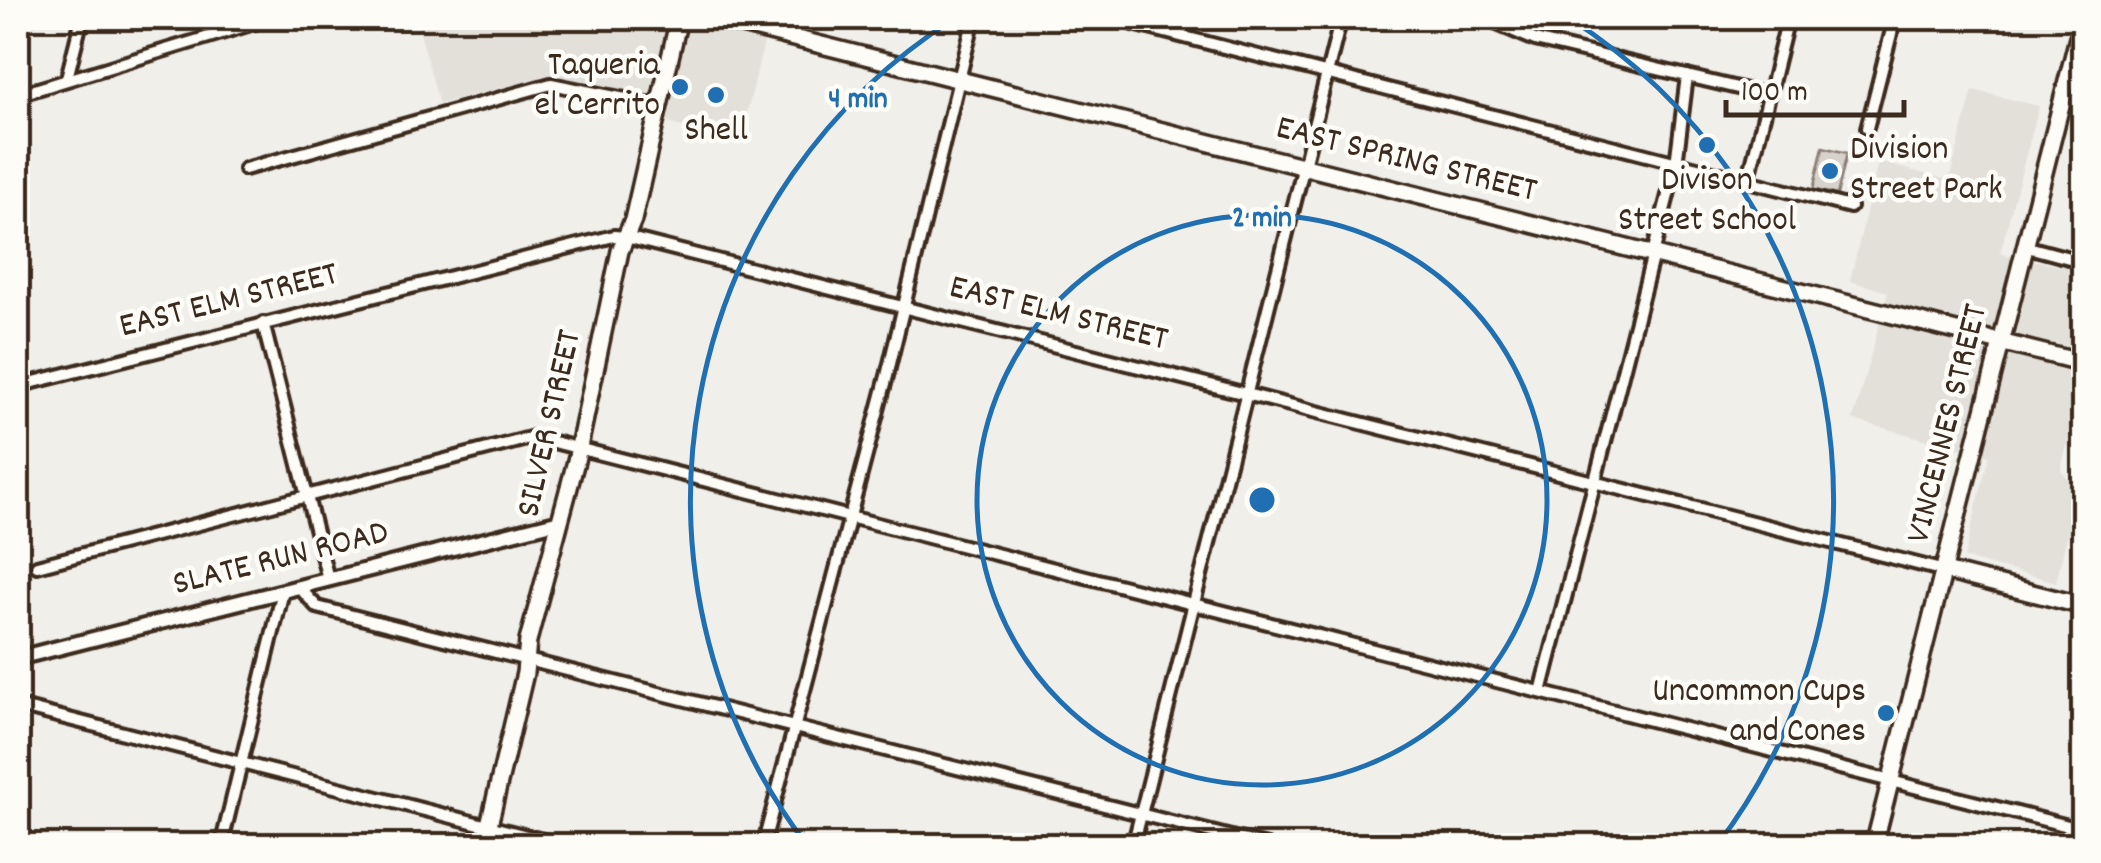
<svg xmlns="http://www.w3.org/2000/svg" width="2101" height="863" viewBox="0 0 2101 863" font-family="Dekko,sans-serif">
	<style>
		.built { fill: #e3e0da }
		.green { fill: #d7d2cc; stroke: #897e75; stroke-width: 2.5 }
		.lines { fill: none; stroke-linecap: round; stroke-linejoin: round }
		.minor-casing { stroke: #3b2a1e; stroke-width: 18 }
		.tertiary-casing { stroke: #3b2a1e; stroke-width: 20 }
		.secondary-casing { stroke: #3b2a1e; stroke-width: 22 }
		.primary-casing { stroke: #3b2a1e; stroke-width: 22 }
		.minor { stroke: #fdfcf7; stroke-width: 10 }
		.tertiary { stroke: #fdfcf7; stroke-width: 12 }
		.secondary { stroke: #fdfcf7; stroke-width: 15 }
		.primary { stroke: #fdfcf7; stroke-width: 15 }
		.ring { fill: none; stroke: #1f6fb2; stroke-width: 5 }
		.poi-dot { fill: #1f6fb2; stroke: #fdfcf7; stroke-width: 4 }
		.labels { text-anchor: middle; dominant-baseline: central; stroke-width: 9; stroke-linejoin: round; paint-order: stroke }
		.poi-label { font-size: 35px; fill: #3b2a1e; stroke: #fdfcf7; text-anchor: end }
		.street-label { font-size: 35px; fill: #3b2a1e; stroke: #fdfcf7 }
		.centre { fill: #1f6fb2; stroke: #fdfcf7; stroke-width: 5 }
		.ring-label { font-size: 30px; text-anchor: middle; font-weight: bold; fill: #1f6fb2; stroke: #fdfcf7; stroke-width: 9; stroke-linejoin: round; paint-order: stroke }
	</style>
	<rect width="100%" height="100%" fill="#f1efea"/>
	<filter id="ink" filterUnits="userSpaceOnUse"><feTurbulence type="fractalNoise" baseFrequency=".01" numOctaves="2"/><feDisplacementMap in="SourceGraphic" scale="20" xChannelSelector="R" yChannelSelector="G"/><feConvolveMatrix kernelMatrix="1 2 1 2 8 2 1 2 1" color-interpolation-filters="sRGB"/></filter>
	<g filter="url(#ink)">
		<g class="built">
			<path d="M416,18H770L740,141L671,124L647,98L551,75L439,104Z"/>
			<path d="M1973,90L2039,106L2000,253L2083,271V376L2061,470L2078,491L2056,582L1964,558L1989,456L1853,420L1888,292L1850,281L1878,162L1949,180Z"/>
		</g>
		<path class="green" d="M1823,147L1847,153L1837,195L1813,190Z"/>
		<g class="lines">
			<defs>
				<g id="minor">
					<path d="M1110,18L1850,207"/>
					<path d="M1483,18L1535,40L1767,95"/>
					<path d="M67,78L82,18"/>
					<path d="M18,95L271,18"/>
					<path d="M1867,128L1895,18"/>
					<path d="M245,169L551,84L660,106"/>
					<path d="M1748,181L1788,18"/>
					<path d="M2024,246L2084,262"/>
					<path d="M263,323L328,579"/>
					<path d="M18,386L614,236L626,237L1945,571"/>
					<path d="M37,566L534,437L2084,830"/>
					<path d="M299,587L317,607L1267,846"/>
					<path d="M1541,692L1676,164L1687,76"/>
					<path d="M18,706L566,846"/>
					<path d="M221,846L283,591"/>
					<path d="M763,846L887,376L974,18"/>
					<path d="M1133,846L1341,18"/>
				</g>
				<path id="tertiary" d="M18,658L560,521"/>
				<g id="secondary">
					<path d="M2000,342L2084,363"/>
					<path d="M1945,571L2084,606"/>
					<path d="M484,846L525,673L528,641L576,461L620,251L633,220L679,18"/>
				</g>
				<g id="primary">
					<path d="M714,18L2000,342"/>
					<path d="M1874,846L2083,18"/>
				</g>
			</defs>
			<use href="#minor" class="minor-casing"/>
			<use href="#tertiary" class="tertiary-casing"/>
			<use href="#secondary" class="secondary-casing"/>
			<use href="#primary" class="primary-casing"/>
			<use href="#minor" class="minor"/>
			<use href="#tertiary" class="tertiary"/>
			<use href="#secondary" class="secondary"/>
			<use href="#primary" class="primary"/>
		</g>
	</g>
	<g class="ring">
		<circle cx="1262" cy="500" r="285"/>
		<path d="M806 844A571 571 0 0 1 955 18M1569 18A571 571 0 0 1 1718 844"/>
	</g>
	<g class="poi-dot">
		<circle cx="680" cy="87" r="10"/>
		<circle cx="716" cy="95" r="10"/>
		<circle cx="1707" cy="145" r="10"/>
		<circle cx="1830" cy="171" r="10"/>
		<circle cx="1886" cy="713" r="10"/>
	</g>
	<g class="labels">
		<g class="poi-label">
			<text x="660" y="67">Taqueria<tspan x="660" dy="40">el Cerrito</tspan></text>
			<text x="716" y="132" text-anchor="middle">Shell</text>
			<text x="1850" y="151" text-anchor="start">Division<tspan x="1850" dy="40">Street Park</tspan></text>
			<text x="1707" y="182" text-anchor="middle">Divison<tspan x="1707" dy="40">Street School</tspan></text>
			<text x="1866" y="693">Uncommon Cups<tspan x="1866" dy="40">and Cones</tspan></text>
		</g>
		<g class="street-label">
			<text transform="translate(1406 161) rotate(14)">EAST SPRING STREET</text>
			<text transform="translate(229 302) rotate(-14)">EAST ELM STREET</text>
			<text transform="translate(1058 315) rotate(14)">EAST ELM STREET</text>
			<text transform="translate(551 424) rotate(-77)">SILVER STREET</text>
			<text transform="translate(1949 424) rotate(-76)">VINCENNES STREET</text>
			<text transform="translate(281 560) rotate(-14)">SLATE RUN ROAD</text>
		</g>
	</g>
	<circle cx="1262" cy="500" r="15" class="centre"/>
	<g class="ring-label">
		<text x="858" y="107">4 min</text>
		<text x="1262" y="226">2 min</text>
	</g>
	<rect width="2101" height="863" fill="none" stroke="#fdfcf7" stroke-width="60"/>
	<rect x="30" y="30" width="2041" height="803" fill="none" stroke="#3b2a1e" stroke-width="4" filter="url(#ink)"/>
	<path d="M1726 100v15h178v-15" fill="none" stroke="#3b2a1e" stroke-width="5"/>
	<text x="1741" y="100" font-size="30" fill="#3b2a1e" stroke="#fdfcf7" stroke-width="8" paint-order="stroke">100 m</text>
</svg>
